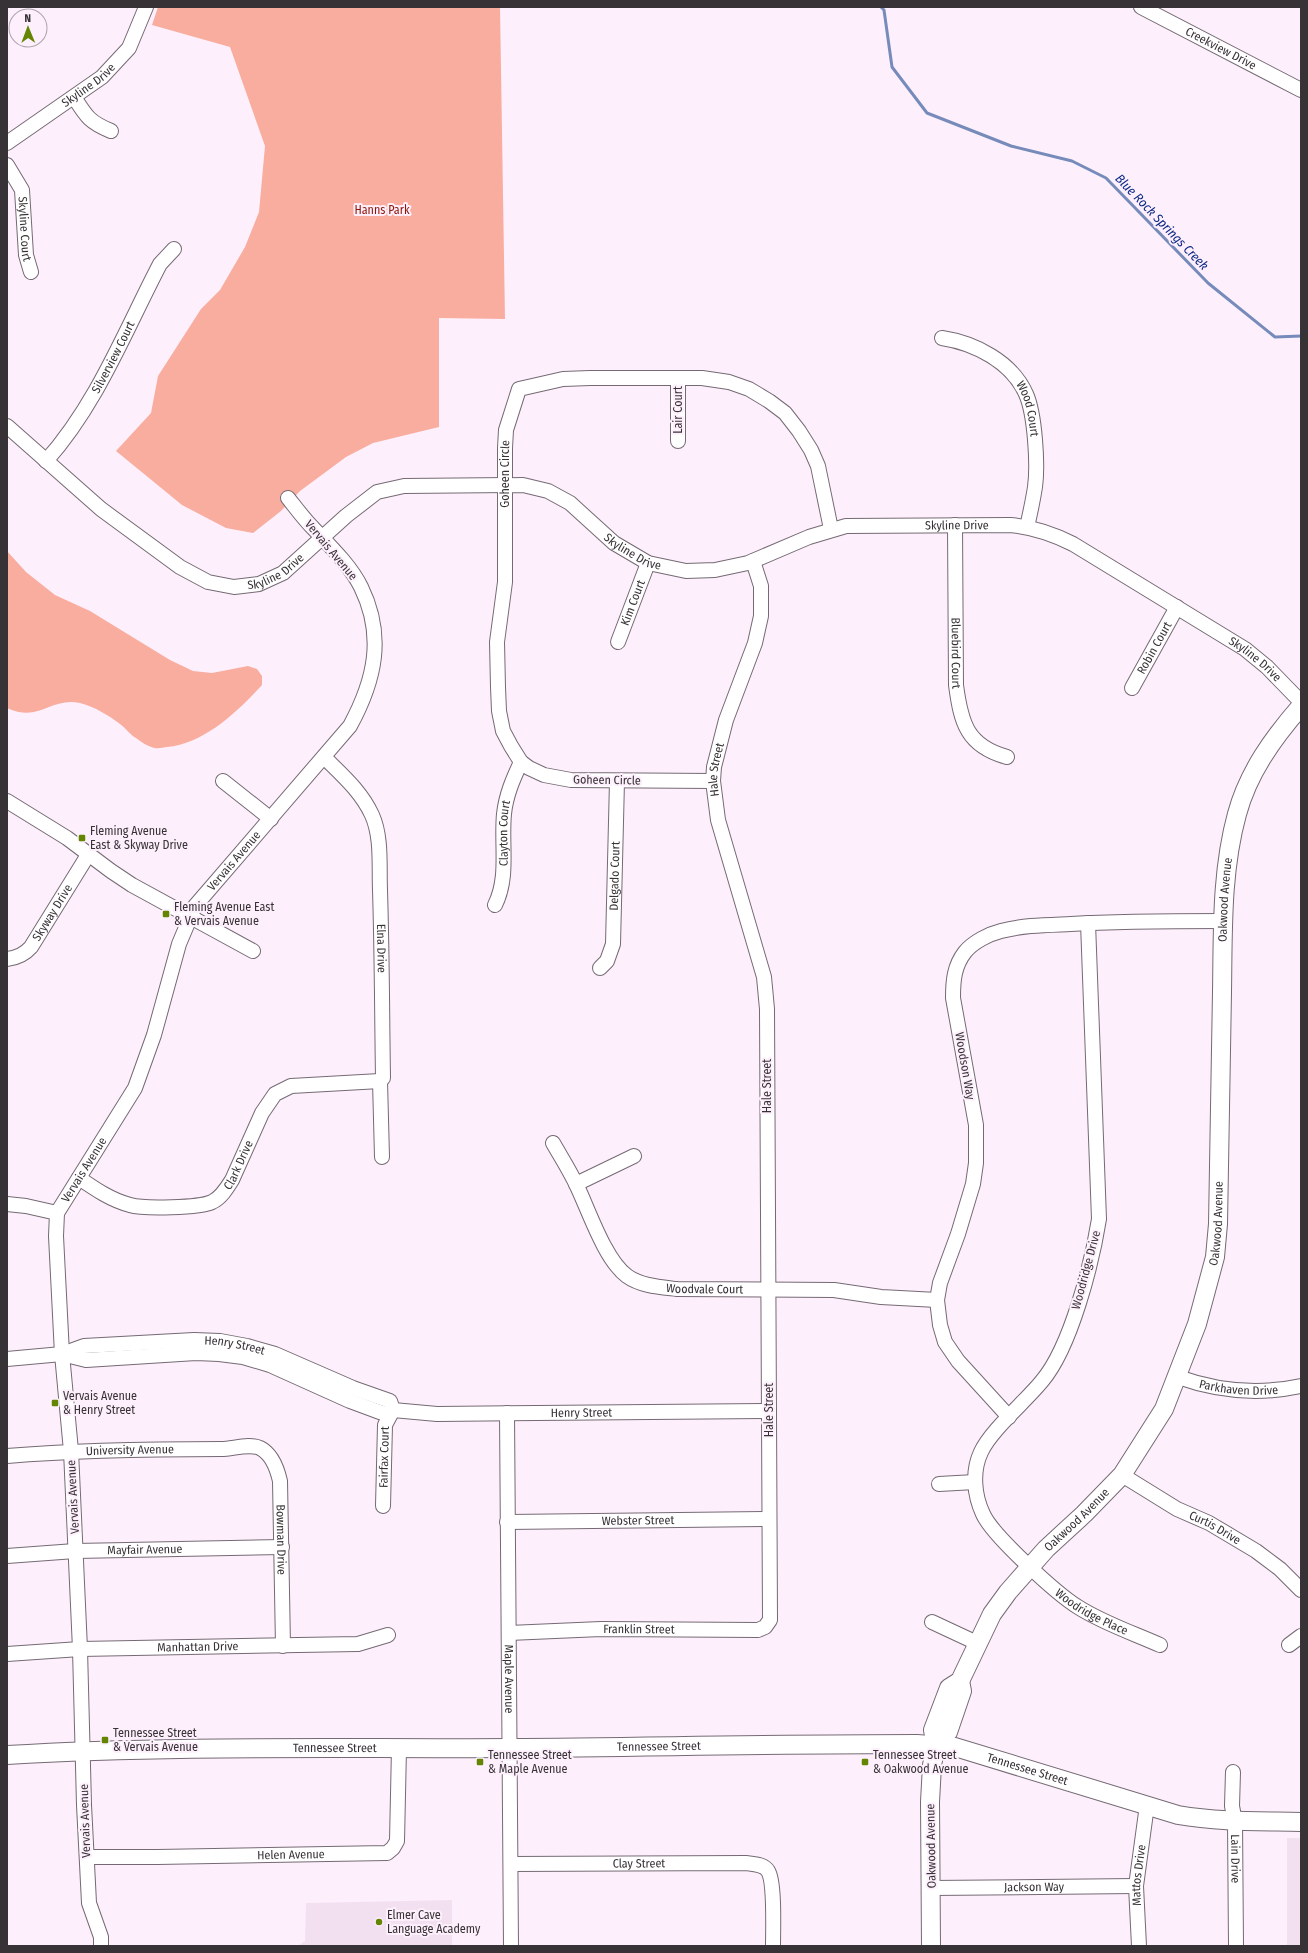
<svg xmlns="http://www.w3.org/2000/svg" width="1308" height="1953" viewBox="0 0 1308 1953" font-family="'Fira Sans Condensed',sans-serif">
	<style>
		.built { fill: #f2e0f1 }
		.green { fill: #f8ad9f }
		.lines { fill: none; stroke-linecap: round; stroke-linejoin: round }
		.stream { stroke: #778bba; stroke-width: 3 }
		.minor-casing { stroke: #756a74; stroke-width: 16 }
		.major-casing { stroke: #756a74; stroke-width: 20 }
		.minor { stroke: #fff; stroke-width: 14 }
		.major { stroke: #fff; stroke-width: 18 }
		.poi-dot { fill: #638502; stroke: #fdf0fc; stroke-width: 1.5 }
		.labels { text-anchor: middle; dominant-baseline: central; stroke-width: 4; stroke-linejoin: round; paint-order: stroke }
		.street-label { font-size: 12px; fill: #373236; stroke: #fdf0fc }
		.park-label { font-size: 12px; fill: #8d1506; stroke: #fdf0fc }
		.poi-label { font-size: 12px; fill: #373236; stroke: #fdf0fc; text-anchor: start }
		.water-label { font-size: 13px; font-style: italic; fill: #0d2a86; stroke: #fdf0fc }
	</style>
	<rect width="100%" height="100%" fill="#fdf0fc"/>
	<g class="built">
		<rect x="1287" y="1838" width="14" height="108"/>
		<path d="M452,1900V1946H298L305,1941L306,1903Z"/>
	</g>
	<g class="green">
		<path d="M158,7H500L505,319L439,318V427L373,443L346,457L300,491L281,511L253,533L226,528L182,505L116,451L151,413L158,376L201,309L220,290L245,247L259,212L265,146L230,47L152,25Z"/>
		<path d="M7,551L26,572L55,595L90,611L170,660L193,671L212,673L248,666L257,669L262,676V685C237,712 205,743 167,747C164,747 159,749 155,748C149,747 141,742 136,738C130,735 126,728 120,724C110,716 93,706 80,703C50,697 40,723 7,708Z"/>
	</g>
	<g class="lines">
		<path class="stream" d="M881,7L884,10L892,67L927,113L1011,146L1072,161L1106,178L1208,283L1275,337L1301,336"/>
		<defs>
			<g id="minor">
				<path id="s1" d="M1141,7L1301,90"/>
				<path d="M74,97C86,116 89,122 111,131"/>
				<path id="s2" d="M7,143L102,77L129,48L146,7"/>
				<path id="s3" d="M7,165L22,190L26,255L31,272"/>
				<path id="s4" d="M942,338C975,343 1012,362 1026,394C1035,414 1038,465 1035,487C1033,500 1030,514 1027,527"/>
				<path d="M678,378V441"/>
				<path id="s5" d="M7,426L101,509L180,567L208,582L234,587L259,584L283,573L346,516L377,492L404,486L523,485L548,491L570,503L614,543L648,563L686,571L715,570L748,563L809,537L846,526L1010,525C1033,527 1053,534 1073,544L1245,649L1267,667L1301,702"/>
				<path id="s6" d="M46,461C97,404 125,331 160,264L174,249"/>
				<path id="s7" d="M955,525L956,685C961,723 967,746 1007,757"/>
				<path id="s8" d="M618,642L648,563"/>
				<path id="s9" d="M1132,688L1177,607"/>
				<path id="s10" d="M324,757C342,775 361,791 372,815C382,837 379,866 380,890C382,953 382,1015 383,1078L380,1081L382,1157"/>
				<path d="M223,781L271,819"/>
				<path id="s11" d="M713,781L571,780L544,775L529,768L521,762L511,746L503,731L499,711L498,687L497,642L505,582V448L506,430L519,389L563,379L590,378H702L729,382L749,389L769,401L785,413L799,431L811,450L818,466L831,529"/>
				<path d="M7,801L67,838L111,871L132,885L253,951"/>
				<path id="s12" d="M495,905C509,877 501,845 504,814C506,795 513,779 521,762"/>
				<path id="s13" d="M1088,923L1099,1219C1092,1263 1071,1347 1042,1381C1026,1401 991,1430 981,1452C972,1471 974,1495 983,1514C992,1535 1057,1594 1078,1607C1103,1623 1133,1633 1160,1645"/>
				<path id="s14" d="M7,959C17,958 24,955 31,947L88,855"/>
				<path id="s15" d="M600,968L607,961L613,944L617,781"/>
				<path id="s16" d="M553,1143C561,1157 570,1171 577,1186C589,1211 605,1260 627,1276C641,1286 660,1287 677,1289L834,1290L881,1297L937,1300"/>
				<path id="s17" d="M79,1178C95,1189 111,1200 130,1205C143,1209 200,1208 212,1202C221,1198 227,1188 232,1180L262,1113L275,1094L291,1086L380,1081"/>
				<path d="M576,1184L634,1156"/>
				<path d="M7,1204L26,1206L57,1213"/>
				<path id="s18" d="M62,1354L86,1360L196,1353L219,1354L243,1357L270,1365L350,1401L385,1414L393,1410L437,1414L769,1411"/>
				<path id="s19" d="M7,1359L62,1354L84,1346L194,1340L220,1341L247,1346L275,1354L353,1388L390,1401L393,1410"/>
				<path id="s20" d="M1178,1377C1217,1391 1259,1395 1301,1386"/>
				<path id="s21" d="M507,1413L511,1946"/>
				<path d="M1009,1417L958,1361L945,1342L940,1325L937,1300L940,1283L958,1234L973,1184L976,1163V1125L953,998C953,981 954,966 965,952C973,942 989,934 1001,931C1024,925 1048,925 1071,924C1121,921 1172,921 1223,921"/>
				<path id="s22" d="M7,1456C78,1450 149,1449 221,1449C233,1449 249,1443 260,1448C272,1454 277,1468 280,1481L283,1646"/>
				<path id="s23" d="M1122,1475L1177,1509L1209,1523L1256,1551L1280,1569L1301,1590"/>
				<path d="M939,1484L975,1482"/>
				<path id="s24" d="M383,1506L385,1425L393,1410"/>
				<path id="s25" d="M507,1522L769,1519"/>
				<path id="s26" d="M7,1556L75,1551L282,1547"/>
				<path d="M932,1622L977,1643"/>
				<path id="s27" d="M509,1633L601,1629L758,1630L765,1627L770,1620L767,1009L764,977L718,820L713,781L714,767L726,720L755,643L761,616V586L753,561"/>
				<path d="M1289,1645L1301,1636"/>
				<path id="s28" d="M7,1654L80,1649L358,1644L388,1635"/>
				<path id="s29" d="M1233,1772L1232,1806L1235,1822L1236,1946"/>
				<path id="s30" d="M87,1857H157L387,1853L393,1848L397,1841L399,1748"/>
				<path id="s31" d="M511,1864L746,1863C753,1864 764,1864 768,1871C775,1882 773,1931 773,1946"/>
				<path id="s32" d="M931,1888L1136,1886"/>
				<path id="s33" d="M101,1946V1937L89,1903L84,1805L80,1649L71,1451L62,1354L56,1236L57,1213L135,1088L154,1035L179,944L195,906L350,726C375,680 385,636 361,587C350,565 330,546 313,528C304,519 296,508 288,498"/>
				<path id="s34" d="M1139,1946L1136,1886L1147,1805"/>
			</g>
			<g id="major">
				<path d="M936,1746L948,1732L962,1691L960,1681"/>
				<path id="s35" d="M7,1755C175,1745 342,1749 510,1748C646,1747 781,1744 917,1744L955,1747L1178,1815C1219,1822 1259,1821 1301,1822"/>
				<path id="s36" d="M931,1946L930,1802L932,1765L936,1746L933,1730L949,1688L960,1681L992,1614L1008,1592L1046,1549L1084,1514L1122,1475L1164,1409L1197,1324L1215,1257L1218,1224C1219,1147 1221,1069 1222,992C1223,933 1221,872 1237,814C1248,773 1273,738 1301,706"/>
			</g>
		</defs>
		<use href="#minor" class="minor-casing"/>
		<use href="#major" class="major-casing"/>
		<use href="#minor" class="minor"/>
		<use href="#major" class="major"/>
	</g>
	<g class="poi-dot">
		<rect x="78" y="834" width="8" height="8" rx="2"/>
		<rect x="162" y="910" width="8" height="8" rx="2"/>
		<rect x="51" y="1399" width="8" height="8" rx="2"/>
		<rect x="101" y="1736" width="8" height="8" rx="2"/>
		<rect x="476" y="1758" width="8" height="8" rx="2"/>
		<rect x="861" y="1758" width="8" height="8" rx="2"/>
		<circle cx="379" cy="1922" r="4"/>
	</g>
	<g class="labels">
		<g class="street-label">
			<text stroke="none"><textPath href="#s1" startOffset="90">Creekview Drive</textPath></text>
			<text stroke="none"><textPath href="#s2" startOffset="100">Skyline Drive</textPath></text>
			<text stroke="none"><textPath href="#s3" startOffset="68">Skyline Court</textPath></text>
			<text stroke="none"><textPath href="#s6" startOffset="124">Silverview Court</textPath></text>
			<text transform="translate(678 410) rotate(-90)">Lair Court</text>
			<text stroke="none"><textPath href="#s4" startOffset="120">Wood Court</textPath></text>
			<text stroke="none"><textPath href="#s11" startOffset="490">Goheen Circle</textPath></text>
			<text stroke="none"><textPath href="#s5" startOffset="1071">Skyline Drive</textPath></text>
			<text transform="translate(331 550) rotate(50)">Vervais Avenue</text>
			<text stroke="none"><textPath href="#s5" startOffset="735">Skyline Drive</textPath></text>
			<text stroke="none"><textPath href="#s5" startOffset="327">Skyline Drive</textPath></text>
			<text stroke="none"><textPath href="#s8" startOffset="42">Kim Court</textPath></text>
			<text stroke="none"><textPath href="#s9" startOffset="46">Robin Court</textPath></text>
			<text stroke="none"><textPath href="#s7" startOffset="128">Bluebird Court</textPath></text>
			<text stroke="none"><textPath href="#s5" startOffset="1406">Skyline Drive</textPath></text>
			<text stroke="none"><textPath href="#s27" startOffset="1123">Hale Street</textPath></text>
			<text transform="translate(607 780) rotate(1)">Goheen Circle</text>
			<text stroke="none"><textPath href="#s12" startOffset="73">Clayton Court</textPath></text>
			<text stroke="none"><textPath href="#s33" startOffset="1135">Vervais Avenue</textPath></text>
			<text stroke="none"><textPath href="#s15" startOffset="96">Delgado Court</textPath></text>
			<text stroke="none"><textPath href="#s36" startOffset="1136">Oakwood Avenue</textPath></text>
			<text stroke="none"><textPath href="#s14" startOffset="68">Skyway Drive</textPath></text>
			<text stroke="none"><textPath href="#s10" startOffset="210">Elna Drive</textPath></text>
			<text transform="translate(965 1066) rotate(80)">Woodson Way</text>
			<text transform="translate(767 1086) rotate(-90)">Hale Street</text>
			<text stroke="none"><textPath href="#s17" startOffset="187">Clark Drive</textPath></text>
			<text stroke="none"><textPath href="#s33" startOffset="787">Vervais Avenue</textPath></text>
			<text stroke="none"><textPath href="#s36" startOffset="812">Oakwood Avenue</textPath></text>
			<text transform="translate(1086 1270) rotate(-75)">Woodridge Drive</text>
			<text stroke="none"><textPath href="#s16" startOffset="233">Woodvale Court</textPath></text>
			<text stroke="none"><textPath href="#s19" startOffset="230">Henry Street</textPath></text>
			<text stroke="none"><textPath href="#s20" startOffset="62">Parkhaven Drive</textPath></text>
			<text transform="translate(769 1410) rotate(-90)">Hale Street</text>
			<text stroke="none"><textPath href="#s18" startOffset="533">Henry Street</textPath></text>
			<text stroke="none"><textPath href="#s22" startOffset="123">University Avenue</textPath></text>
			<text stroke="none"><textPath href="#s24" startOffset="49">Fairfax Court</textPath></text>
			<text transform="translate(73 1497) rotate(-93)">Vervais Avenue</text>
			<text stroke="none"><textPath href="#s25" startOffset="131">Webster Street</textPath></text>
			<text stroke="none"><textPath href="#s36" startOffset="476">Oakwood Avenue</textPath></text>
			<text stroke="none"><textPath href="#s23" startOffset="107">Curtis Drive</textPath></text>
			<text stroke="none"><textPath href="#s22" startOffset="352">Bowman Drive</textPath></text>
			<text stroke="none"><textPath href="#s26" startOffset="138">Mayfair Avenue</textPath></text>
			<text stroke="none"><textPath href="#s13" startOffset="775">Woodridge Place</textPath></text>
			<text stroke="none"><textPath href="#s27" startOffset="130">Franklin Street</textPath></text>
			<text stroke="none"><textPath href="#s28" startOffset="191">Manhattan Drive</textPath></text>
			<text stroke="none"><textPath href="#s21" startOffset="266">Maple Avenue</textPath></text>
			<text stroke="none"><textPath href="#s35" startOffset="652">Tennessee Street</textPath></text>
			<text stroke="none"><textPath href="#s35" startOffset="328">Tennessee Street</textPath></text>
			<text stroke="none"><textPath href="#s35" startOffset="1024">Tennessee Street</textPath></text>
			<text transform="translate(85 1821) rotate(-92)">Vervais Avenue</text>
			<text transform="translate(931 1846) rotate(-91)">Oakwood Avenue</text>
			<text stroke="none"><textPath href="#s30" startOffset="204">Helen Avenue</textPath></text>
			<text stroke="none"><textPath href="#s29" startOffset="87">Lain Drive</textPath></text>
			<text stroke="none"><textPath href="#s31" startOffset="128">Clay Street</textPath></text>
			<text stroke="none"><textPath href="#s34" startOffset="71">Mattos Drive</textPath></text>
			<text stroke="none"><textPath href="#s32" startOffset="103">Jackson Way</textPath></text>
		</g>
		<g class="park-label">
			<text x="382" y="210">Hanns Park</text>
		</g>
		<g class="poi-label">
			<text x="90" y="831">Fleming Avenue<tspan x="90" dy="14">East &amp; Skyway Drive</tspan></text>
			<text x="174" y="907">Fleming Avenue East<tspan x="174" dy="14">&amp; Vervais Avenue</tspan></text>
			<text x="63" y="1396">Vervais Avenue<tspan x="63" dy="14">&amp; Henry Street</tspan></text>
			<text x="113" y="1733">Tennessee Street<tspan x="113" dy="14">&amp; Vervais Avenue</tspan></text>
			<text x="488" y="1755">Tennessee Street<tspan x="488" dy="14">&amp; Maple Avenue</tspan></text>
			<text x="873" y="1755">Tennessee Street<tspan x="873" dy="14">&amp; Oakwood Avenue</tspan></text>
			<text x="387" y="1915">Elmer Cave<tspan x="387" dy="14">Language Academy</tspan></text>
		</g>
		<g class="water-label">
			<text transform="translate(1162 222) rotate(46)">Blue Rock Springs Creek</text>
		</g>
	</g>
	<rect width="1308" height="1953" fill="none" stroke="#373236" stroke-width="16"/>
	<g transform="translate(28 28) rotate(359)"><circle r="19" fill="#fdf0fc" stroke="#aea4ad"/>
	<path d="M0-3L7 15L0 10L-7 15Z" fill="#638502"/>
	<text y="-6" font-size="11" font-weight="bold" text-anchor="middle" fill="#373236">N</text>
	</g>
</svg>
